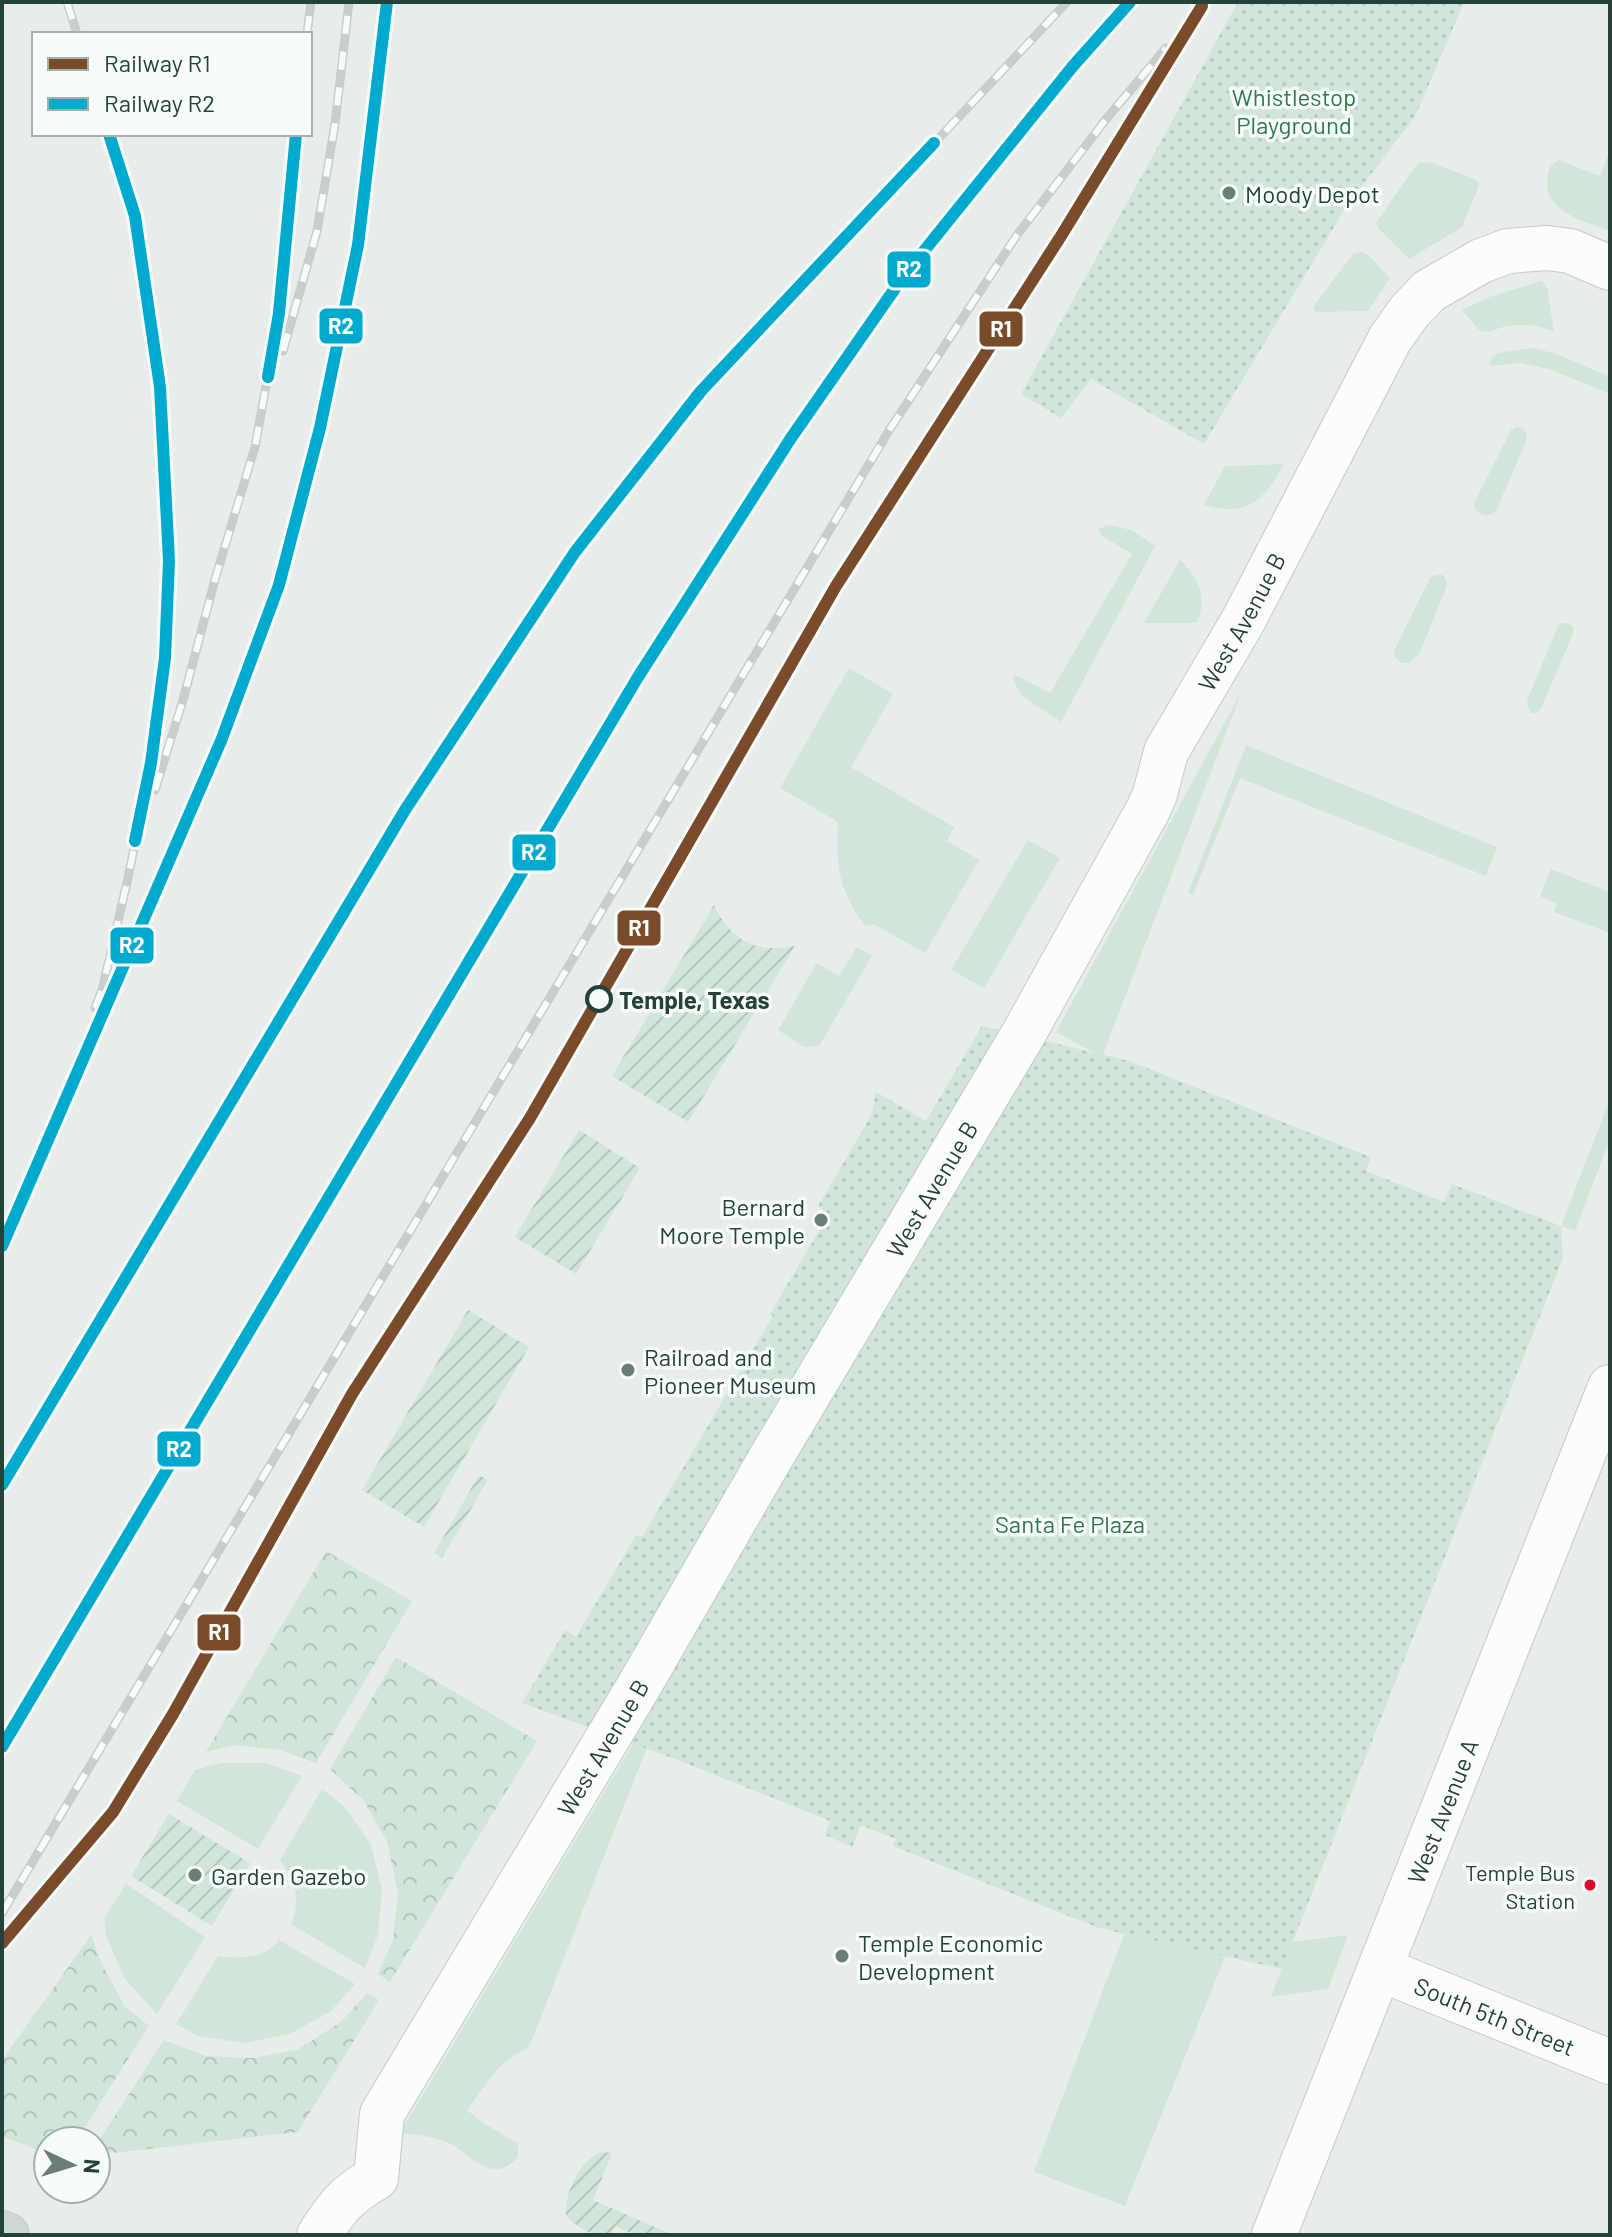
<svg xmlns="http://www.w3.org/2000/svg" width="1612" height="2237" viewBox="0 0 1612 2237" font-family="Barlow,sans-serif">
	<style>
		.grass { fill: #d1e6d8 }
		.forest { fill: url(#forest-crowns) }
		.park { fill: url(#park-dots) }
		.garden { fill: url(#garden-furrows) }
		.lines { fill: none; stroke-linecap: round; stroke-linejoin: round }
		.minor-casing { stroke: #c5cac8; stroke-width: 46 }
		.primary-casing { stroke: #c3ccc9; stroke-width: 46 }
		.minor { stroke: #fcfcfc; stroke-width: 44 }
		.primary { stroke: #cfd7d5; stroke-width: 44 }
		.rail-casing { stroke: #c9cdcc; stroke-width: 9 }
		.rail { stroke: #f7fbf9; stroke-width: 6; stroke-dasharray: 18; stroke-linecap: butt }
		.rail-1-casing { stroke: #f7fbf9; stroke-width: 18 }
		.rail-2-casing { stroke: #f7fbf9; stroke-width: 18 }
		.rail-1 { stroke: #7a4b2a; stroke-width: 12 }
		.rail-2 { stroke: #00a9ce; stroke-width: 12 }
		.poi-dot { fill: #697e78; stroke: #f7fbf9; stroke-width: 3 }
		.stop-dot { fill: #f7fbf9; stroke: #24423a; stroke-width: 4 }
		.bus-dot { fill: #e4002b; stroke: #f7fbf9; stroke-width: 3 }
		.labels { text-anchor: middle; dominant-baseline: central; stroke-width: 7; stroke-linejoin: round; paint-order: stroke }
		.bus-label { font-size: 22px; fill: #24423a; stroke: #f7fbf9; text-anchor: end }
		.park-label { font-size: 24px; fill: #2d7a4b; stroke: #f7fbf9 }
		.poi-label { font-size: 24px; fill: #24423a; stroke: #f7fbf9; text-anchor: start }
		.street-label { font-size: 24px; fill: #24423a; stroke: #f7fbf9 }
		.stop-label { font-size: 24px; font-weight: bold; fill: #24423a; stroke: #f7fbf9; text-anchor: start }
		.line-badge { stroke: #f7fbf9; stroke-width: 3 }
		.badge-label { font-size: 22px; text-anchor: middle; font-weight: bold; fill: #fff }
	</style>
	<defs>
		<pattern id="forest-crowns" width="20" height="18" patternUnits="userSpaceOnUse" patternTransform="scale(2)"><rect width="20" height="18" fill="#d1e6d8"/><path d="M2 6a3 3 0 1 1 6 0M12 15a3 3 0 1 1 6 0" fill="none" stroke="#b3c6ba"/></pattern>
		<pattern id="park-dots" width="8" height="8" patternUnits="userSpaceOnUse" patternTransform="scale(2)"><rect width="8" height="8" fill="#d1e6d8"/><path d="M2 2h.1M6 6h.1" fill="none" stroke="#b3c6ba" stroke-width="1.8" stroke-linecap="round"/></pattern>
		<pattern id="garden-furrows" width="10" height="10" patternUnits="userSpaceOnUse" patternTransform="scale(2)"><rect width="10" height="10" fill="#d1e6d8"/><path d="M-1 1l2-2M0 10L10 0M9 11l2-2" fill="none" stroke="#b3c6ba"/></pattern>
	</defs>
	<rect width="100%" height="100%" fill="#e8edeb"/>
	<g class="grass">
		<path d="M1610,149V231C1584,221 1540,211 1548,175C1549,167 1552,164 1559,160L1600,176Z"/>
		<path d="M1421,162L1432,163L1475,179L1479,183L1478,188L1462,227L1409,259L1379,229L1376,223L1414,168Z"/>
		<path d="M1361,252L1368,255L1390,278L1368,311L1315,312L1313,307L1354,253Z"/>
		<path d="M1542,281L1547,287L1554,332C1541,325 1517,323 1503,327C1496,329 1491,332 1484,332L1478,329L1462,310L1489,297Z"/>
		<path d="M1532,348L1554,353L1610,377V394L1552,370L1521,363L1490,366L1492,357L1497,353Z"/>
		<path d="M1516,427L1523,428L1526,432L1527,439L1496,511C1488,517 1483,516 1475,510L1474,503L1511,430Z"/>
		<path d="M1284,464C1263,501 1248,517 1204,505L1225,466Z"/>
		<path d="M1108,525L1132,530L1155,546L1061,722L1021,695L1012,677L1018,676L1050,693L1132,554L1101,535L1098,529Z"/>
		<path d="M1180,560C1198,577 1209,600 1196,623H1144Z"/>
		<path d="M1436,575H1443L1446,580L1447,586L1420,652L1410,663H1402L1395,658L1394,651L1430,578Z"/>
		<path d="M1561,623H1568L1573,627V633L1542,707L1537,713H1531L1528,708L1527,701L1557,628Z"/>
		<path d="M849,668L893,694L851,767L954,827L947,841L979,860L925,953L873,924L865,926C839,890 835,865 838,822L780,788Z"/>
		<path d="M1242,691L1102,1057L1056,1032Z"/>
		<path d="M1246,745L1497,847L1486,876L1240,778L1193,895L1188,893Z"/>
		<path d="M1028,840L1060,858L984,988L951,970Z"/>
		<path d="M1551,869L1610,892V933L1554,912L1557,904L1540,896Z"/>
		<path d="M857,947L872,956L819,1046L804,1047L778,1030L817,963L839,976Z"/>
		<path d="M1610,1099V1139L1575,1231L1561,1226Z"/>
		<path d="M661,1697L666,1699L530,2045L500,2066L467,2110L479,2120L518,2144V2157C491,2186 474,2156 449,2143C433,2136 417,2135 400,2133Z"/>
		<path d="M221,1763H266L302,1776L258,1849L177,1801L195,1770Z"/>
		<path d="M322,1789L345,1807L371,1845L382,1889L378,1935L365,1968L291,1924C302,1899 295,1881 280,1860Z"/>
		<path d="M126,1884L205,1937L157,2014L125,1979L106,1936L104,1919Z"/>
		<path d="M1133,1911L1229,1947L1125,2206L1034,2172Z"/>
		<path d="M1348,1935L1328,1989L1271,1997L1292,1942Z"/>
		<path d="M279,1940L355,1984L331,2011L290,2034L244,2043L198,2036L176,2024L218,1956C240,1959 264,1959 279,1940Z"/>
	</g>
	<g class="forest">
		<path d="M326,1551L412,1601L316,1763L280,1750L234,1745L206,1752Z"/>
		<path d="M396,1657L537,1741L390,1982L378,1974L393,1940L398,1893L387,1842L364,1801L330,1769Z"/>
		<path d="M91,1935L102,1964L125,2007L149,2026L76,2141H48V2153L2,2137V2060Z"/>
		<path d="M367,1993L379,2000L298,2132L113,2153L103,2148L101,2137L164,2040L206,2056L252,2058L297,2050L341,2022Z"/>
	</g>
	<g class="park">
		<path d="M1238,2H1464L1416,115L1346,207L1204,444L1091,379L1061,418L1021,394Z"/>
		<path d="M982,1026L1129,1061L1371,1157L1366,1171L1444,1202L1452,1184L1561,1226L1563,1258L1282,1969L1099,1928L893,1846L896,1839L861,1825L852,1847L825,1835L830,1821L675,1759L522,1703L565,1630L576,1637L636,1535L642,1537L773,1316L770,1314L829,1214L818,1206L871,1116L876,1092L926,1121Z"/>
	</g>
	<g class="garden">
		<path d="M714,905C731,941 756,954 795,946L688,1122L612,1076Z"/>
		<path d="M579,1130L640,1168L576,1274L515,1237Z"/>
		<path d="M468,1310L529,1347L424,1527L362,1490Z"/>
		<path d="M479,1475L488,1480L442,1558L434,1553Z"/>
		<path d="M169,1814L250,1863L212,1926L131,1876Z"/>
		<path d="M602,2152L612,2153L593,2200L673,2235H635L616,2226L610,2235C591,2235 579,2230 566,2215C564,2193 581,2158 602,2152Z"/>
	</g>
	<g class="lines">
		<defs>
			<g id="minor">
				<path id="s1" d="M1380,1969L1610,2062"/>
				<path id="s2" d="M319,2235C338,2206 346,2195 376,2178L382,2114L636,1691L770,1459L1024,1033L1148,810L1155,794L1166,752L1243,621L1390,339L1409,312L1429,291L1481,261L1508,251L1547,248L1570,251L1610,268"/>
				<path id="s3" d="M1274,2235L1610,1387"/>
			</g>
			<path id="primary" d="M2,2233L7,2235"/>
		</defs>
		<use href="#minor" class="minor-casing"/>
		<use href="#primary" class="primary-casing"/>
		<use href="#minor" class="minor"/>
		<use href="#primary" class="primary"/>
		<defs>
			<g id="rail">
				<path d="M67,2L77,34"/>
				<path d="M307,34L311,2"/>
				<path d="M283,351L317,231L335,124L349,2"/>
				<path d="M155,790L183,700L216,576L255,447L279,313L296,134"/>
				<path d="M95,1008L102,990L128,878L151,763L165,658L169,561L160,387L135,216L109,134"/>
				<path d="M2,1246L221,741L279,585L320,428L358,245L387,2"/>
				<path d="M2,1485L405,810L575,552L701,391L1067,2"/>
				<path d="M2,1913L890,429L1017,235L1107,118L1166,48"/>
				<path d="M2,1943L113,1812L173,1714L352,1394L530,1118L836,586L1061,236L1202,6"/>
			</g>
		</defs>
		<use href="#rail" class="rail-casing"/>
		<use href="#rail" class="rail"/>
		<defs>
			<path id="rail-1" d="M2,1943L113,1812L173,1714L352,1394L530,1118L836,586L1061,236L1202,6"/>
			<g id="rail-2">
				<path d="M109,134L135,216L160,387L169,561L165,658L151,763L135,841"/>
				<path d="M268,377L279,313L296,134"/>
				<path d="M2,1246L221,741L279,585L320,428L358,245L387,2"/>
				<path d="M2,1485L405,810L575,552L701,391L934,143"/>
				<path d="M2,1747L638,677L791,438L903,277L1073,66L1130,2"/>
			</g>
		</defs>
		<use href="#rail-1" class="rail-1-casing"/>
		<use href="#rail-2" class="rail-2-casing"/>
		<use href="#rail-1" class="rail-1"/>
		<use href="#rail-2" class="rail-2"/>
	</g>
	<g class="poi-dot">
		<circle cx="1229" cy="193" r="8"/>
		<circle cx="821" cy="1220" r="8"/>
		<circle cx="628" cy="1370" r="8"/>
		<circle cx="195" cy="1875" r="8"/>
		<circle cx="842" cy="1956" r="8"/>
	</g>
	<circle class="stop-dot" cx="599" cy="999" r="12"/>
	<circle class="bus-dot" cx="1590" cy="1885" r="7"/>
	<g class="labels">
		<g class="bus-label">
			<text x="1575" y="1872">Temple Bus<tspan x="1575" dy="28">Station</tspan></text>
		</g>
		<g class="park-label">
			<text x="1294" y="96">Whistlestop<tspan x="1294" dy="28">Playground</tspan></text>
			<text x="1070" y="1523">Santa Fe Plaza</text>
		</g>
		<g class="poi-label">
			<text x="1245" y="193">Moody Depot</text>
			<text x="805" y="1206" text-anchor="end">Bernard<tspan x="805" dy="28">Moore Temple</tspan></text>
			<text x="644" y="1356">Railroad and<tspan x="644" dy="28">Pioneer Museum</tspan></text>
			<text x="211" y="1875">Garden Gazebo</text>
			<text x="858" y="1942">Temple Economic<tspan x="858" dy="28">Development</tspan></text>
		</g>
		<g class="street-label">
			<text stroke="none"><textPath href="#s2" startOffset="1870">West Avenue B</textPath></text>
			<text stroke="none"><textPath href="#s2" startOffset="1222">West Avenue B</textPath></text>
			<text stroke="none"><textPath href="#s2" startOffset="574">West Avenue B</textPath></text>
			<text stroke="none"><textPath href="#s3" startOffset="456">West Avenue A</textPath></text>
			<text stroke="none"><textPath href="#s1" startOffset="124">South 5th Street</textPath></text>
		</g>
		<g class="stop-label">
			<text x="619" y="999">Temple, Texas</text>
		</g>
	</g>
	<g class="line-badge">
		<rect x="886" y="250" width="46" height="39" rx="8" fill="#00a9ce"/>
		<rect x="318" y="307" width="46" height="38" rx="8" fill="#00a9ce"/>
		<rect x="978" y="310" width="46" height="38" rx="8" fill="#7a4b2a"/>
		<rect x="511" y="833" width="46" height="39" rx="8" fill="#00a9ce"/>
		<rect x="616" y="909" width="46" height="38" rx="8" fill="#7a4b2a"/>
		<rect x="109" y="926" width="46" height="39" rx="8" fill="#00a9ce"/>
		<rect x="156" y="1430" width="46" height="38" rx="8" fill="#00a9ce"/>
		<rect x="196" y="1613" width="46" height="39" rx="8" fill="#7a4b2a"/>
	</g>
	<g class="badge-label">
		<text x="909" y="277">R2</text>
		<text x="341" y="334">R2</text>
		<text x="1001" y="337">R1</text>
		<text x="534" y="860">R2</text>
		<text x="639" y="936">R1</text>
		<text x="132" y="953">R2</text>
		<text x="179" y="1457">R2</text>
		<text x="219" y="1640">R1</text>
	</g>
	<rect width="1612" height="2237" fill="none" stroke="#24423a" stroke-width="8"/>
	<rect x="32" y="32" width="280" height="104" fill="#f7fbf9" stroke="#a3b1ad" stroke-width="2"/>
	<rect x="48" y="58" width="40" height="12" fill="#7a4b2a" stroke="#a3b1ad" stroke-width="2"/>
	<text x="104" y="72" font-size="24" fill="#24423a">Railway R1</text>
	<rect x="48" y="98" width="40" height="12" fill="#00a9ce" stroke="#a3b1ad" stroke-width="2"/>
	<text x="104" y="112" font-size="24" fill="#24423a">Railway R2</text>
	<g transform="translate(72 2165) rotate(94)"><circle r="38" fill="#f7fbf9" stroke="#a3b1ad" stroke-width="2"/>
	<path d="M0-6L14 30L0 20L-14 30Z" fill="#697e78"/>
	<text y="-12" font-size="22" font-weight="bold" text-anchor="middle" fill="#24423a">N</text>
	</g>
</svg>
